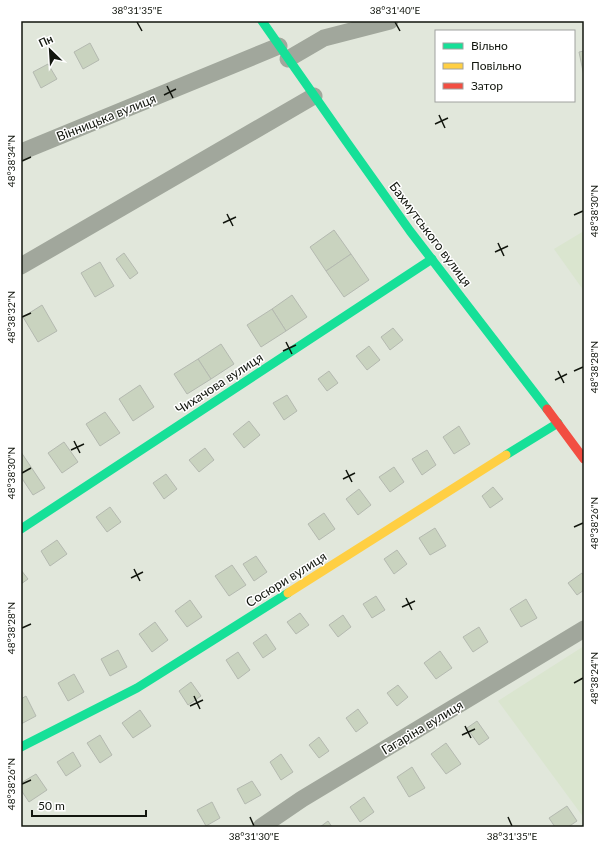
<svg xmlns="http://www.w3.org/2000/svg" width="605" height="848" viewBox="0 0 605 848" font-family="Lato,sans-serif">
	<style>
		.built { fill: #dae5cf }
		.building { fill: #c9d3bf; stroke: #b4b9b0 }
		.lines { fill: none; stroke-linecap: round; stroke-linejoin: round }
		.street { stroke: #a1a79c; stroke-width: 17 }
		.fast { stroke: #16e098; stroke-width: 9 }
		.slow { stroke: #ffcf43; stroke-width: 9 }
		.jam { stroke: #f24e42; stroke-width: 9 }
		.ticks { fill: none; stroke: #12160e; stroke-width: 1.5 }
		.labels { text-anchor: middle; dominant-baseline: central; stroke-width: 3; stroke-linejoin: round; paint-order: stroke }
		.street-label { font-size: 13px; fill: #12160e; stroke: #fff }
		.neatline { fill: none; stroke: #12160e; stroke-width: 1.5 }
		.ticks-label { font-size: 10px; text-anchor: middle; fill: #12160e }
	</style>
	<rect width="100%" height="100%" fill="#e1e7db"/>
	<g class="built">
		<path d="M584,231V291L554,249Z"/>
		<path d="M584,646V818L498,701Z"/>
	</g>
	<g class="building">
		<path d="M90,43L99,60L83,69L74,52Z"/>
		<path d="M584,51V76L579,52Z"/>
		<path d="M48,64L57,79L41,88L33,72Z"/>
		<path d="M334,230L351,254L326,271L310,247Z"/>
		<path d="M124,253L138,273L130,279L116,259Z"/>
		<path d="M351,254L369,280L344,297L326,271Z"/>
		<path d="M100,262L114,286L95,297L81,273Z"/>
		<path d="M292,295L307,317L286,331L272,309Z"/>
		<path d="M42,305L57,331L38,342L23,317Z"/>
		<path d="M272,309L286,331L261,347L247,325Z"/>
		<path d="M393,328L403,340L390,350L381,337Z"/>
		<path d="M221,344L234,364L211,379L198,359Z"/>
		<path d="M369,346L380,360L367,370L356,356Z"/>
		<path d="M198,359L211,379L187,394L174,374Z"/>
		<path d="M329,371L338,383L327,391L318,379Z"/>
		<path d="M140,385L154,407L133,421L119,399Z"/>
		<path d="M287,395L297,411L284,420L273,403Z"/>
		<path d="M105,412L120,433L100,446L86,424Z"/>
		<path d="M249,421L260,435L244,448L233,434Z"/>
		<path d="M459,426L470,444L454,454L443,437Z"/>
		<path d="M64,442L78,462L62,473L48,453Z"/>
		<path d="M205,448L214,460L199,472L189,460Z"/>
		<path d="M427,450L436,465L422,475L412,459Z"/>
		<path d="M21,452L45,488L33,495L21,477Z"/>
		<path d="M394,467L404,482L390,492L379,477Z"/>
		<path d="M166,474L177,489L164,499L153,483Z"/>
		<path d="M493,487L503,499L490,508L482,496Z"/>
		<path d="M359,489L371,505L358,515L346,499Z"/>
		<path d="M110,507L121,522L107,532L96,517Z"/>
		<path d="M324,513L335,529L319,540L308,524Z"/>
		<path d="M435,528L446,546L430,555L419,538Z"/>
		<path d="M57,540L67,554L50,566L41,551Z"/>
		<path d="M397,550L407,564L394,574L384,559Z"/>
		<path d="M256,556L267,572L254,581L243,564Z"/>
		<path d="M232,565L246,585L229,596L215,576Z"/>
		<path d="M21,570L28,579L21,584Z"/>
		<path d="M582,573L584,576V590L577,595L568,583Z"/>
		<path d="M376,596L385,610L372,618L363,604Z"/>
		<path d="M526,599L537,618L521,627L510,609Z"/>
		<path d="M190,600L202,617L187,627L175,611Z"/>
		<path d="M300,613L309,625L296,634L287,622Z"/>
		<path d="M343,615L351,627L338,637L329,625Z"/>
		<path d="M155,622L168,640L152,652L139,634Z"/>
		<path d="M479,627L488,642L473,652L463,637Z"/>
		<path d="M266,634L276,649L263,658L253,643Z"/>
		<path d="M118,650L127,667L110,676L101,659Z"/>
		<path d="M440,651L452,668L436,679L424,663Z"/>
		<path d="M238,652L250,670L238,679L226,660Z"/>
		<path d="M74,674L84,692L68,701L58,683Z"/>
		<path d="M191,682L201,696L188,705L179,691Z"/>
		<path d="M398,685L408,697L397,706L387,693Z"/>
		<path d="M26,696L36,716L21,724V699Z"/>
		<path d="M358,709L368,723L356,732L346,718Z"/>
		<path d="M140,710L151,726L133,738L122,723Z"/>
		<path d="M477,721L489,738L479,745L467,728Z"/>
		<path d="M100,735L112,755L100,763L87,743Z"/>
		<path d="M319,737L329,751L319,758L309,745Z"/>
		<path d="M446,743L461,764L446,774L431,754Z"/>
		<path d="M73,752L81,766L66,776L57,762Z"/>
		<path d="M281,754L293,772L281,780L270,762Z"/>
		<path d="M412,767L425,788L409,797L397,777Z"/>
		<path d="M36,774L47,790L29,802L21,790V783Z"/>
		<path d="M252,781L261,795L245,804L237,789Z"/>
		<path d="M364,797L374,812L360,822L350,807Z"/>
		<path d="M212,802L220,818L206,826L197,810Z"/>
		<path d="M567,806L577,821L568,827H555L549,818Z"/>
		<path d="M328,821L332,827H320Z"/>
	</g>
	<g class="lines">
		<g class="street">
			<path d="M288,59L324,38L390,21"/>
			<path d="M21,152L279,46"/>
			<path d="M21,266L314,96"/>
			<path d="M261,827L302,799L584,629"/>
		</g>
		<g class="fast">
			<path d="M262,21L346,141L410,231L547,409"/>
			<path d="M506,455L558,423"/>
			<path d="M21,529L432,259"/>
			<path d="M21,747L137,688L288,593"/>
		</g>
		<path class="slow" d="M288,593L506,455"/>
		<path class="jam" d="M547,409L584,459"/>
	</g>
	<path class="ticks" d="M137,22L142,31M395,22L400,31M167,86L173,98M164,95L176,89M439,115L445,128M435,124L448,118M22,161L31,157M227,214L233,226M574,215L583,211M223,223L236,217M498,243L504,256M495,252L508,246M22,317L31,313M286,342L292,354M283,351L296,345M558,371L564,383M574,371L583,367M555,380L567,374M74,441L80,453M71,450L84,444M346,470L352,482M22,473L31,468M343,479L355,473M574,527L583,523M134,569L140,581M131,578L143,572M406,598L412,610M402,607L415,601M22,628L31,624M574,683L583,678M194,696L200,709M190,706L203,700M465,726L471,738M462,735L475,729M22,784L31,780M250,817L254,826M508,817L512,826"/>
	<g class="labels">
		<g class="street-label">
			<text transform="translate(106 117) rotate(-22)">Вінницька вулиця</text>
			<text transform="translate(431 234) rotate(53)">Бахмутського вулиця</text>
			<text transform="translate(219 383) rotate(-33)">Чихачова вулиця</text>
			<text transform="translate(286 579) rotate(-32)">Сосюри вулиця</text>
			<text transform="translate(422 727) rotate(-31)">Гагаріна вулиця</text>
		</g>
	</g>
	<rect width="605" height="848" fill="none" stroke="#ffffff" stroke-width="44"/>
	<rect x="435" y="30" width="140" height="72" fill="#ffffff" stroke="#a0a29f"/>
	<rect x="443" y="43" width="20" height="6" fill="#16e098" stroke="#a0a29f"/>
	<text x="471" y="50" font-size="12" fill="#12160e">Вільно</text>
	<rect x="443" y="63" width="20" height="6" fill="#ffcf43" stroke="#a0a29f"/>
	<text x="471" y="70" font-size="12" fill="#12160e">Повільно</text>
	<rect x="443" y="83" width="20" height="6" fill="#f24e42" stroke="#a0a29f"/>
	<text x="471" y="90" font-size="12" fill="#12160e">Затор</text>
	<g transform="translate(50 50) rotate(335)" stroke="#ffffff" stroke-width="3" paint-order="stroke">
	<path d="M0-3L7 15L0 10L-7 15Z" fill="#12160e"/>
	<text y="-6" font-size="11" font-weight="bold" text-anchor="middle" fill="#12160e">Пн</text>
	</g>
	<path d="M32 810v6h114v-6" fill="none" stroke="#12160e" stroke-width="2"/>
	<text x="38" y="810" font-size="12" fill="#12160e" stroke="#ffffff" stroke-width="3" paint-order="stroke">50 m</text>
	<rect x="22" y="22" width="561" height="804" class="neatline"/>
	<g class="ticks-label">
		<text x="137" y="14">38°31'35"E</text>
		<text x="395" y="14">38°31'40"E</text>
		<text transform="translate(11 161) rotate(-90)" y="4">48°38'34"N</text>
		<text transform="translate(594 211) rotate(-90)" y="4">48°38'30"N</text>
		<text transform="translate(11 317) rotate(-90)" y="4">48°38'32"N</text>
		<text transform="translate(594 367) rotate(-90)" y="4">48°38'28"N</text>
		<text transform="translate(11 473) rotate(-90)" y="4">48°38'30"N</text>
		<text transform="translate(594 523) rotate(-90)" y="4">48°38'26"N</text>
		<text transform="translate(11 628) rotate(-90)" y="4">48°38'28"N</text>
		<text transform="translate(594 678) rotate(-90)" y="4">48°38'24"N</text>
		<text transform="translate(11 784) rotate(-90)" y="4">48°38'26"N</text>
		<text x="254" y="840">38°31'30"E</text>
		<text x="512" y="840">38°31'35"E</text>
	</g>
</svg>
